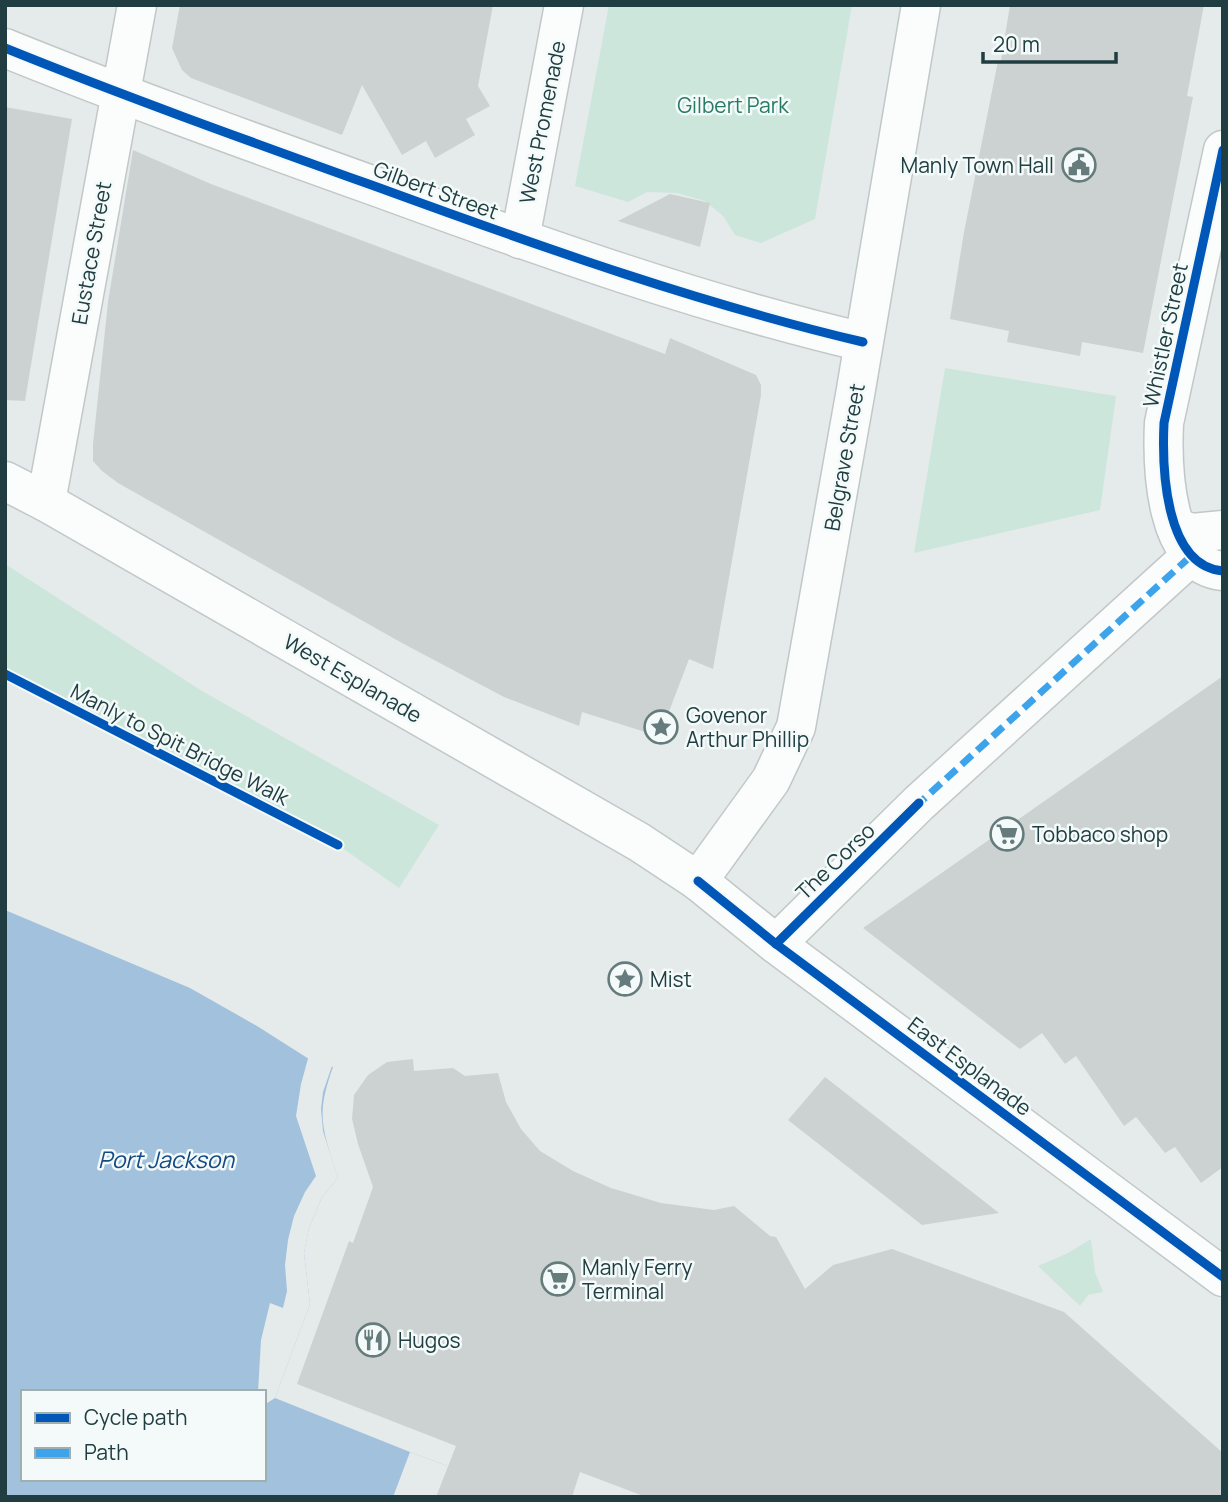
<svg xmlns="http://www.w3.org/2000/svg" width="1228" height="1502" viewBox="0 0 1228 1502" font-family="Manrope,sans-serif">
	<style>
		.green { fill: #cde6dc }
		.water { fill: #a2c1dd; fill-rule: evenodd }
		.pier { fill: #e5ebea }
		.building { fill: #ccd2d1 }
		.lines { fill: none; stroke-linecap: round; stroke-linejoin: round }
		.street-casing { stroke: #c2c8c7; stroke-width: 41 }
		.secondary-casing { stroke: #c0c8c8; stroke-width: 41 }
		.street { stroke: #fbfcfc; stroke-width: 38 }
		.secondary { stroke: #fbfcfc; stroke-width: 38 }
		.quiet { stroke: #3da4ec; stroke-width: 7; stroke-dasharray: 14 7; stroke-linecap: butt }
		.cycleway-casing { stroke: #f3faf9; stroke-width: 13 }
		.cycleway { stroke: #0057b8; stroke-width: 9 }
		.labels { text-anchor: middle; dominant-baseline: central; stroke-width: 5; stroke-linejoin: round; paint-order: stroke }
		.park-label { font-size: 21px; fill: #277b64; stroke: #f3faf9 }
		.street-label { font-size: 21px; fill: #203e41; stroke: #f3faf9 }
		.poi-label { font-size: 21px; fill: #203e41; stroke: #f3faf9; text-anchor: start }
		.water-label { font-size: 23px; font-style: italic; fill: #154a82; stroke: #f3faf9 }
	</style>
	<rect width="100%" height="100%" fill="#e5ebea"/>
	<g class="green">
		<path d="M609,5H852L815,219L761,243L735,235L723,216L705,201L677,193L647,192L628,202L575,186Z"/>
		<path d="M945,368L1116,396L1100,510L914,553Z"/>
		<path d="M5,564L202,691L439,825L399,888L338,845L5,674Z"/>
		<path d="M1091,1239L1095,1272L1103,1292L1088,1295L1080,1306L1038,1266L1068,1253Z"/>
	</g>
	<path class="water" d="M5,910L190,988L257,1026L309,1059L333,1067C315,1117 323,1129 338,1178L322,1197L309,1228L304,1253L310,1304L275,1398L410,1452L530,1497H5ZM23,1392H264V1479H23Z"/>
	<g class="pier">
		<path d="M309,1055L333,1063L323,1092L321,1109L323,1131L338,1178L322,1197L309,1228L304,1253L310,1304L275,1398L264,1405V1392H258L261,1340L270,1303L283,1308L287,1291L285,1265L288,1240L294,1216L305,1192L316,1176L296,1116L301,1084Z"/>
		<path d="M410,1452L530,1497H393Z"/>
	</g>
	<g class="building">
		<path d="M180,5H493L478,86L490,106L466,119L475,135L435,158L426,141L402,155L362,85L342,135L191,78L182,70L172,48Z"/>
		<path d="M1010,5H1204L1187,96L1193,97L1143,353L1082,342L1080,356L1007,342L1009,331L950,319L964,232L998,61H1001Z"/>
		<path d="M5,107L72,119L25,401L5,400Z"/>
		<path d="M133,150L211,184L665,354L670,338L756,375L761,385V395L713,669L689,659L665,722L656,730L642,731L582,712L579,726L504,697L402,643L118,483L102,471L93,461V444L108,302Z"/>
		<path d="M670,194L710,203L700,247L618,221Z"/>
		<path d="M1223,676V1167L1201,1183L1175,1147L1165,1153L1136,1117L1124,1126L1076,1056L1065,1064L1042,1033L1020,1049L863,928Z"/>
		<path d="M413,1059L414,1071L453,1068L465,1076L498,1073L506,1102L521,1129L540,1151L573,1171L611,1188L661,1203L714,1210L734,1206L770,1236L776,1237L805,1289L833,1265L892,1249L1064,1312L1223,1453V1497H646L580,1472L572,1497H436L456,1446L297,1384L349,1241L353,1243L373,1187L358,1144L352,1119L354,1095L368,1075L387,1062Z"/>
		<path d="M825,1077L999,1213L922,1225L788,1120Z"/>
	</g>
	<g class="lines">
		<defs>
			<g id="street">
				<path d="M5,48C131,99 260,145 388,191C544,248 702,304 863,342"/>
				<path d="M520,239L564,5"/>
				<path d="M46,502L137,5"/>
				<path d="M776,944L919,803L1192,555"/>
			</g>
			<g id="secondary">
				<path d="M1223,150L1164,423C1162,466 1164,566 1223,571"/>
				<path d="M5,481L46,502L639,842L698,881L776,944L1223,1277"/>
				<path d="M1176,528L1192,533L1223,530"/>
				<path d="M698,881L771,780L796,727L855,395L921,5"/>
			</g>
		</defs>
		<use href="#street" class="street-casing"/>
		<use href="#secondary" class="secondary-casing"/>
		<use href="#street" class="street"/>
		<use href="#secondary" class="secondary"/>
		<path class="quiet" d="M915,807L1192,555"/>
		<defs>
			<g id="cycleway">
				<path d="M5,48C131,99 260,145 388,191C544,248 702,304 863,342"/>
				<path d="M1223,150L1164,423C1162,466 1164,566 1223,571"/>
				<path d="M5,674L338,845"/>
				<path d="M698,881L776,944L1223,1277"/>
				<path d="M776,944L919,803"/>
			</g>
		</defs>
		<use href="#cycleway" class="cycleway-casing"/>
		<use href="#cycleway" class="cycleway"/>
	</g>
	<defs>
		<symbol id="civic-ring" viewBox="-11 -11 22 22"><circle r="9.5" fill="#f3faf9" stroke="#657b7c" stroke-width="1.5"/><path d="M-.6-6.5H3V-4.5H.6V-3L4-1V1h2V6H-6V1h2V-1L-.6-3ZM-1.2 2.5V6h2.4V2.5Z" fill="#657b7c"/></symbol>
		<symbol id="sight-ring" viewBox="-11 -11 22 22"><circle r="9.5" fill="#f3faf9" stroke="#657b7c" stroke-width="1.5"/><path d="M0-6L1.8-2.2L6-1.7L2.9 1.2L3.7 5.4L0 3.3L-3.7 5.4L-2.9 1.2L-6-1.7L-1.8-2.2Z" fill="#657b7c"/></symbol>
		<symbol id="supermarket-ring" viewBox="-11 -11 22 22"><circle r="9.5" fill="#f3faf9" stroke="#657b7c" stroke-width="1.5"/><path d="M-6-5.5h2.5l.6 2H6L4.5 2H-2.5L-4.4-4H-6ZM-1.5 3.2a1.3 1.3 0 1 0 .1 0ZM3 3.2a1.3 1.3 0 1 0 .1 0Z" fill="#657b7c"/></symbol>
		<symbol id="restaurant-ring" viewBox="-11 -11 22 22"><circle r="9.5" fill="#f3faf9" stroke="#657b7c" stroke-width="1.5"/><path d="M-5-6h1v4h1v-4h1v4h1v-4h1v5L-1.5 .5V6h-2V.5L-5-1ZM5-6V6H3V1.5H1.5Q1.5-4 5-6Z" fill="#657b7c"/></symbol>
	</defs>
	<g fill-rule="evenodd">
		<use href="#civic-ring" x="1060" y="146" width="38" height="38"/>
		<use href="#sight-ring" x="642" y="708" width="38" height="38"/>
		<use href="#supermarket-ring" x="988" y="815" width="38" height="38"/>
		<use href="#sight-ring" x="606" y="960" width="38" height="38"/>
		<use href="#supermarket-ring" x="539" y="1260" width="38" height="38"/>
		<use href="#restaurant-ring" x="354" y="1321" width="38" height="38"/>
	</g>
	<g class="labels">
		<g class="park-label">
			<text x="733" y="105">Gilbert Park</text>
		</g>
		<g class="street-label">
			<text transform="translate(542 122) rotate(-79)">West Promenade</text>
			<text transform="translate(436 190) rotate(20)">Gilbert Street</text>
			<text transform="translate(91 253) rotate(-80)">Eustace Street</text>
			<text transform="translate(1165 335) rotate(-78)">Whistler Street</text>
			<text transform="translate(844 457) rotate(-80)">Belgrave Street</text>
			<text transform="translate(353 678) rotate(30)">West Esplanade</text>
			<text transform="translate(180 744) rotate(27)">Manly to Spit Bridge Walk</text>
			<text transform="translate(835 861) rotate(-44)">The Corso</text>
			<text transform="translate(970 1066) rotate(37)">East Esplanade</text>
		</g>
		<g class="poi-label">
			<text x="1054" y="165" text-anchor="end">Manly Town Hall</text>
			<text x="686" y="715">Govenor<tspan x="686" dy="24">Arthur Phillip</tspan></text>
			<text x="1032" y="834">Tobbaco shop</text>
			<text x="650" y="979">Mist</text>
			<text x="582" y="1267">Manly Ferry<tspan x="582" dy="24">Terminal</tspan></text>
			<text x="398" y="1340">Hugos</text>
		</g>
		<g class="water-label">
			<text x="166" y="1159">Port Jackson</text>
		</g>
	</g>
	<rect width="1228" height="1502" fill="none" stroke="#203e41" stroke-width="14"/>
	<rect x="21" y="1390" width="245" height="91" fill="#f3faf9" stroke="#9fafaf" stroke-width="2"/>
	<rect x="35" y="1413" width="35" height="10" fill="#0057b8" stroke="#9fafaf" stroke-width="2"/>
	<text x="84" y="1425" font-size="21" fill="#203e41">Cycle path</text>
	<rect x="35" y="1448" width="35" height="10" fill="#3da4ec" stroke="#9fafaf" stroke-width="2"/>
	<text x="84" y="1460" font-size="21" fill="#203e41">Path</text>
	<path d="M983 52v10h133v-10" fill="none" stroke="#203e41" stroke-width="3.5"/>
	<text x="993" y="52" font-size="21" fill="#203e41" stroke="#f3faf9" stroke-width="5" paint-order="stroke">20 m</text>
</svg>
